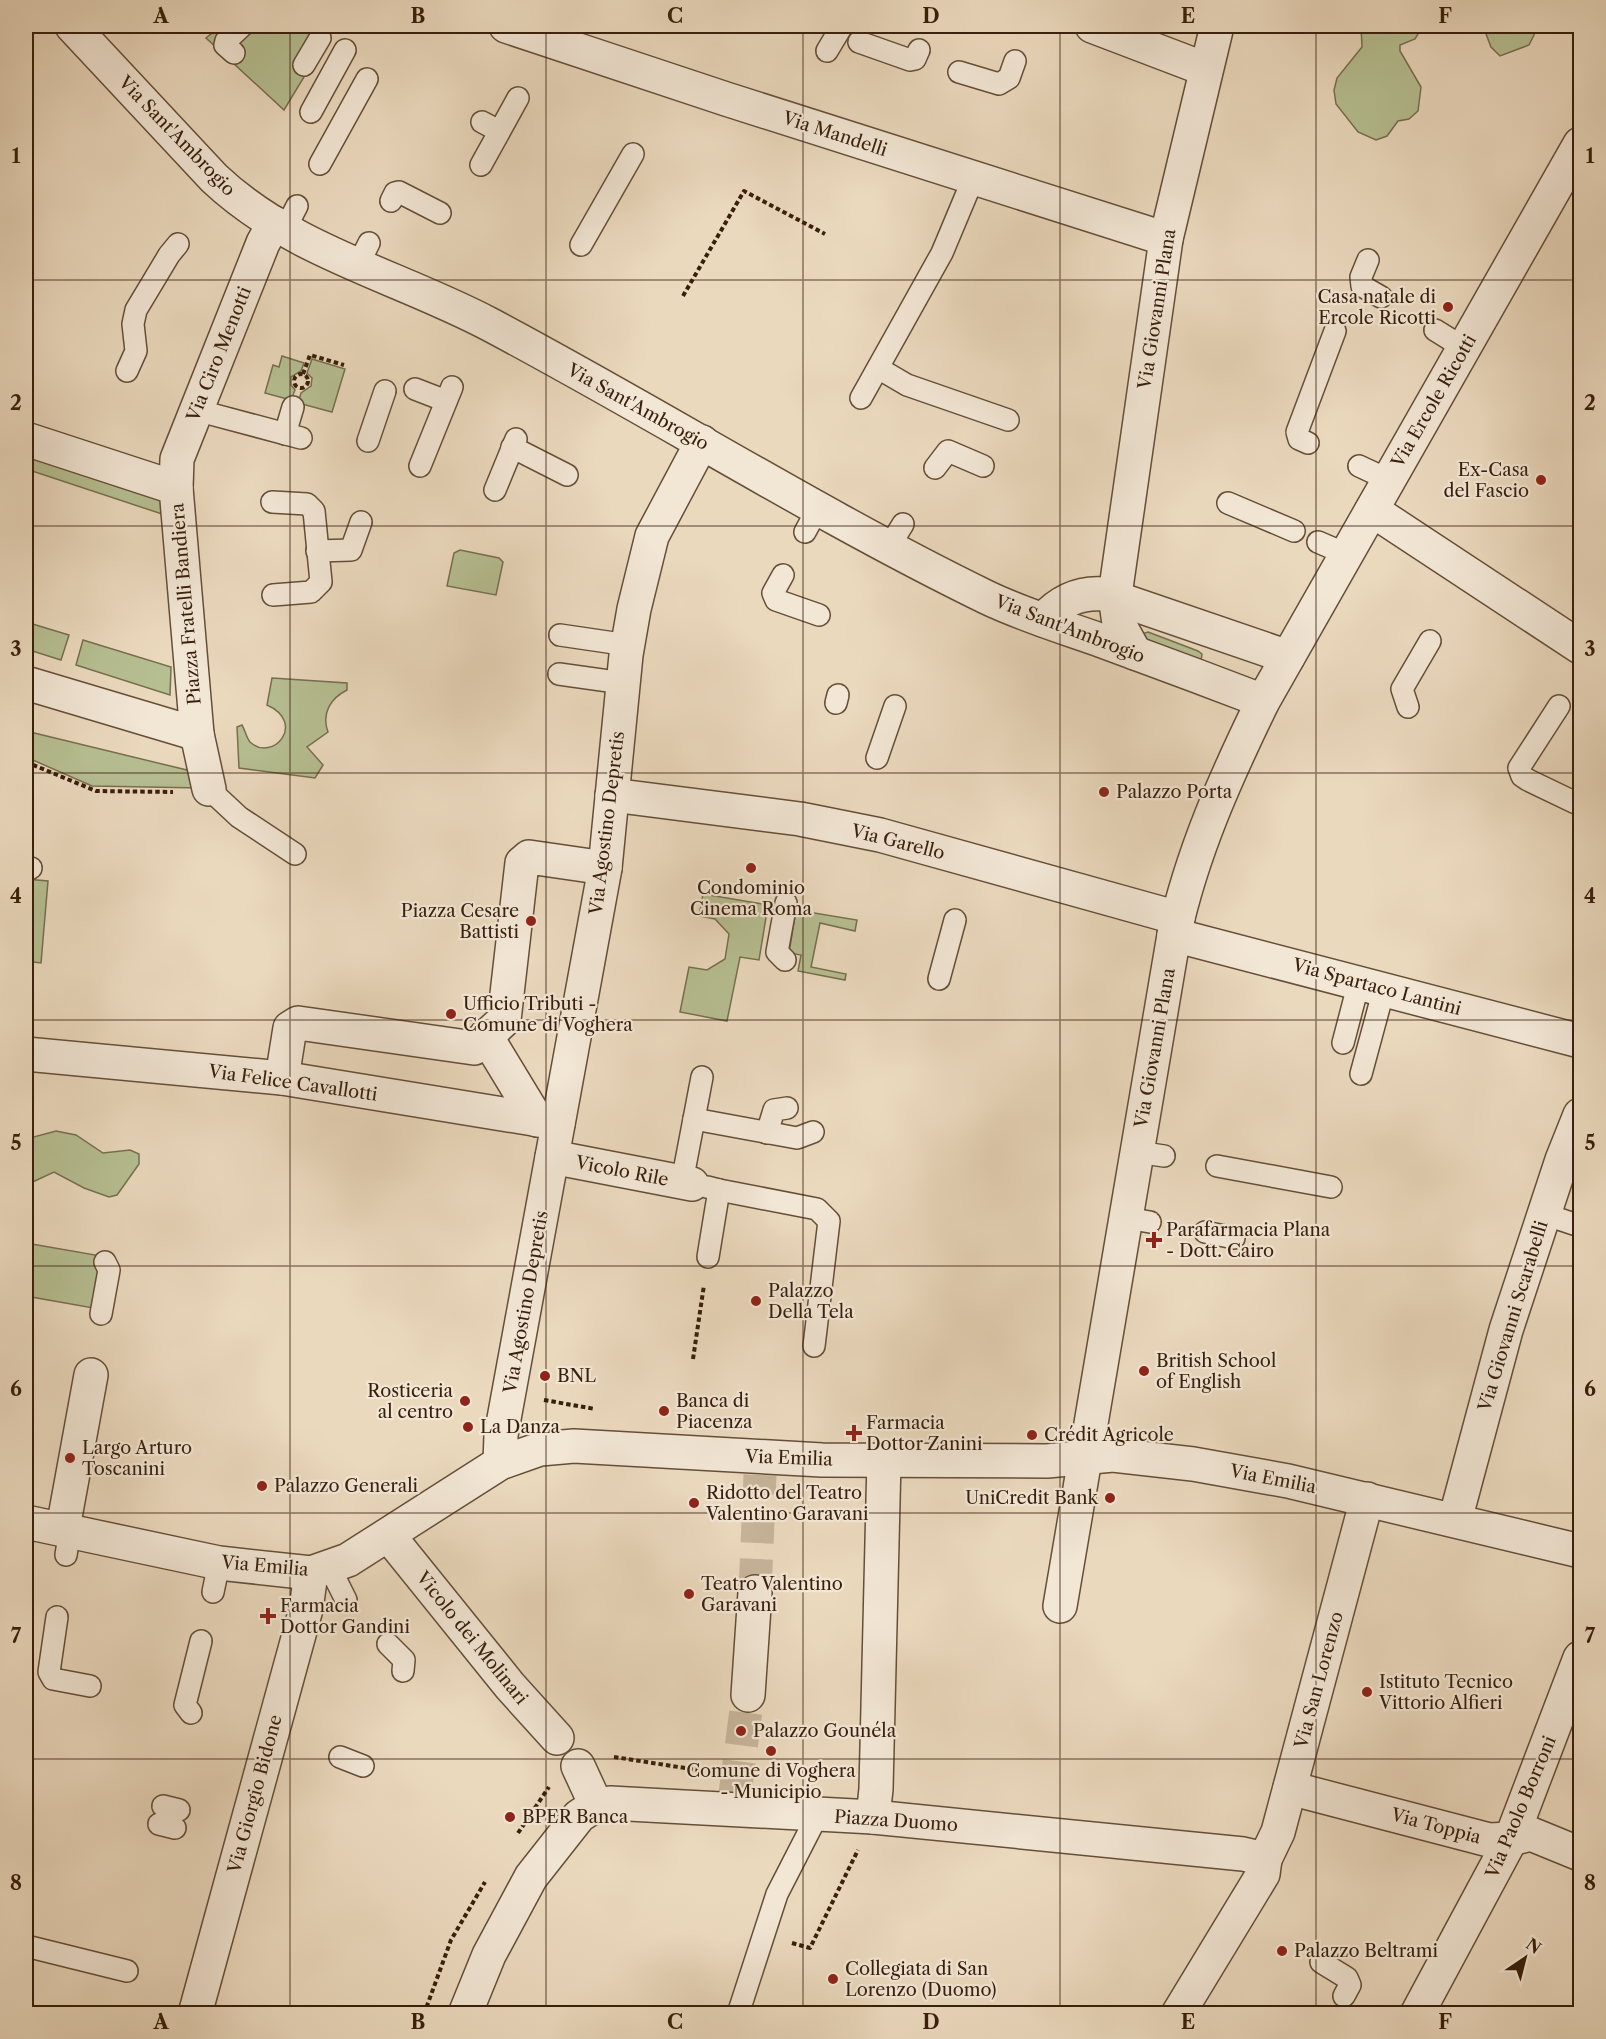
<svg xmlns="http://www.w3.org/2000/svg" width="1606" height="2039" viewBox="0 0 1606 2039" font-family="'Libre Caslon Text',serif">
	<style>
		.green { fill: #b6bf92; stroke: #776f4f; stroke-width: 1.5 }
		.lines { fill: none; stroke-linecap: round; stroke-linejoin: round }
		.street-tunnel { stroke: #c7b49a; stroke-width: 33; stroke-dasharray: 33 16; stroke-linecap: butt }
		.lane-casing { stroke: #654e38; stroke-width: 24 }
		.street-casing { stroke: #654e38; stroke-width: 36 }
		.path { stroke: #381f0c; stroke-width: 4; stroke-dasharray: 4.5 3; stroke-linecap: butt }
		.lane { stroke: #f2e6d5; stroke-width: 21 }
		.street { stroke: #f2e6d5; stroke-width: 33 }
		.grid { fill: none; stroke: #381f0c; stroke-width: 1.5; stroke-opacity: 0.55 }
		.poi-dot { fill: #8f2418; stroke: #f2e6d5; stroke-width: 2 }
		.labels { text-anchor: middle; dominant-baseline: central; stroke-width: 4.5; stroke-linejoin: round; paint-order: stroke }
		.street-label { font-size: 18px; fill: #381f0c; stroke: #f2e6d5 }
		.poi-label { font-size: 18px; fill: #381f0c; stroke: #f2e6d5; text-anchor: start }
		.neatline { fill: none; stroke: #381f0c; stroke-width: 2 }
		.grid-label { font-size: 20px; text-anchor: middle; font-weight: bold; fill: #381f0c }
	</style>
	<rect width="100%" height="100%" fill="#ebd9be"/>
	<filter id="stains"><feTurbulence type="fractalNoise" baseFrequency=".00333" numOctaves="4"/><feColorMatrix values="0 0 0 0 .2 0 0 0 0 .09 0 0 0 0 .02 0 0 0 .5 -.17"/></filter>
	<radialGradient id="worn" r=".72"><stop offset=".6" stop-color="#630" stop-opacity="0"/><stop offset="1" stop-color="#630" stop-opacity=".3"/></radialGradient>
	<g class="green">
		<path d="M256,26H303L316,36L307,72L284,110L206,38L218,28L237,45Z"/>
		<path d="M1361,26H1423L1415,39L1400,45V51L1421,87L1418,111L1409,119L1398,121L1387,136L1376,140L1358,132L1336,104L1334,90L1337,78L1362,47Z"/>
		<path d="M1483,26H1535L1534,35L1529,45L1500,56L1491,47Z"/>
		<path d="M282,356L304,363L301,371L291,377V385L295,390L291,400L265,393L273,365L279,367Z"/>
		<path d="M312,359L345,369L332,412L298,403L301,393L311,386L312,378L307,373Z"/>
		<path d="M26,455L163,500L162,514L26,469Z"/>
		<path d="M460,550L499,558L503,562L496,595L447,586L454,553Z"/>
		<path d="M26,622L69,635L61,660L26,649Z"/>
		<path d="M1148,632L1198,651L1202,654L1201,661L1145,645L1142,634Z"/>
		<path d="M83,640L171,667L170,695L76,665Z"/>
		<path d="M272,678L347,683V690C331,698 321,713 328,732L307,747L323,765L315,778L239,768L237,727L242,725C245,730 246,737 250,742C273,763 307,723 267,705Z"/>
		<path d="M26,731L195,772L200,788L92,786L26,757Z"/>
		<path d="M26,879L48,881L41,963L26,961Z"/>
		<path d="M703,894L768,905L759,960L740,957L727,1021L680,1012L689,967L707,970L725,959L729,934L715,919L699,916Z"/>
		<path d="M796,910L857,920L855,931L820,923L811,967L846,974L845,980L798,971L801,955L789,953Z"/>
		<path d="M56,1131L76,1135L103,1153L130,1150L139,1154V1164L122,1188L117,1195L109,1197L84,1188L54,1172L26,1185V1139Z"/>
		<path d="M26,1243L101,1256L93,1308L26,1296Z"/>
	</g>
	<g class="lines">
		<g class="street-tunnel">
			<path d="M755,1592L760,1475"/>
			<path d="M735,1794L748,1695"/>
		</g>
		<defs>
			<g id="lane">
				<path d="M859,42L910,60L915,59L919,50"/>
				<path d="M827,51L842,26"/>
				<path d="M234,53L225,45L226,41L242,26"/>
				<path d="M304,65L320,38"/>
				<path d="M959,72L999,84L1009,78L1015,61"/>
				<path d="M311,112L345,50"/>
				<path d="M482,122L499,131"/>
				<path d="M320,164L367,79"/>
				<path d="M481,165L518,98"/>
				<path d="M391,201L395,193L399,192L440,213"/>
				<path d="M285,229L297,206"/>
				<path d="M581,245L633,154"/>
				<path d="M1368,260L1361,277L1362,286L1381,297"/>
				<path d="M358,265L369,243"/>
				<path d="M1435,330L1464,348"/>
				<path d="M878,368L907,385L1008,420"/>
				<path d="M127,371L136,351L133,324L136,310L169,255L178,244"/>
				<path d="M415,389L446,401"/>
				<path d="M861,398L942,253L973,179"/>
				<path d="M196,410L301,438"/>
				<path d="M285,434L293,407"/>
				<path d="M368,441L385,391"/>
				<path d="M1308,443L1299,439L1297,432L1335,331"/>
				<path d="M512,447L567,475"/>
				<path d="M420,466L452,387"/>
				<path d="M1359,466L1389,480"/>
				<path d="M935,468L948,451L983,466"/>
				<path d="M495,490L516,439"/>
				<path d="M272,502L307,504L314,511L321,582L311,592L273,595"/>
				<path d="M1228,503L1294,531"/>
				<path d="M805,532L818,508"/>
				<path d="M1318,542L1346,554"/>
				<path d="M889,547L903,524"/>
				<path d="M317,551L351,550L361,522"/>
				<path d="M783,575L773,593L776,600L819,615"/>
				<path d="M560,635L628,645"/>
				<path d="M559,674L623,683"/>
				<path d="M836,703L838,695"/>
				<path d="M1559,706L1519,768L1522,776L1528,780L1580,805"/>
				<path d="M1408,707L1402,689L1430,641"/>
				<path d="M877,758L895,706"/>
				<path d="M209,789L239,817L295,854"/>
				<path d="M26,868H31"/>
				<path d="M785,960L777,952L786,903"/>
				<path d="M939,979L955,920"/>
				<path d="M1343,1043L1359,982"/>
				<path d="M1361,1074L1384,989"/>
				<path d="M694,1119L797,1138L813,1132"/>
				<path d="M767,1133L774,1110L787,1108"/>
				<path d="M1137,1152L1164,1156"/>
				<path d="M1217,1166L1331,1187"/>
				<path d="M682,1182L702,1077"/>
				<path d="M707,1187L719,1190L708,1257"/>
				<path d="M719,1190L817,1209L829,1221L814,1346"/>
				<path d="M1544,1214L1580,1226"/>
				<path d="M1126,1218L1150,1222"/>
				<path d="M1205,1232L1234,1238"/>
				<path d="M101,1314L109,1270L105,1262"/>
				<path d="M66,1555L70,1530"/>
				<path d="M330,1568L346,1600"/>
				<path d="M213,1592L219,1563"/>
				<path d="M57,1617L49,1672L53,1679L90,1686"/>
				<path d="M388,1644L404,1660L403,1671"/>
				<path d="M191,1713L185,1705L201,1641"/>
				<path d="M340,1757L363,1766"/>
				<path d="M163,1806L179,1810"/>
				<path d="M159,1824L175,1828"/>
				<path d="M26,1946L127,1971"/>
				<path d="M1321,1962L1347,1978L1350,1985L1344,1996"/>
				<path d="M738,2014L777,1894L817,1816"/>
			</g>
			<g id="street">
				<path d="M72,26L214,178C291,251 398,276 489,324C657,413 816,514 986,597C1021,614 1060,626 1097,639C1152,659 1208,680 1263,701"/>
				<path d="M506,26L726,99L1166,239"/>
				<path d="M1092,26L1205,69"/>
				<path d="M26,439L176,488L197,734L26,683"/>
				<path d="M176,488L177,459L263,243L274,223"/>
				<path d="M1372,510L1580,647"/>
				<path d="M1043,620C1060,601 1079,592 1104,594L1288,657"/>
				<path d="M1135,653L1119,624L1115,595L1166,239L1217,26"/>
				<path d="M197,734L209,789"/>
				<path d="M612,795L800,819L880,835L1178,918"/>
				<path d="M1174,935L1580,1041"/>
				<path d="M486,1036L537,1120"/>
				<path d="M26,1054L282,1078L558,1123"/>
				<path d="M282,1078L290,1028L298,1023L474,1048L504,1020L522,863L529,857L605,868"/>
				<path d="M552,1157L692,1184"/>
				<path d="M500,1463L501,1435L605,868L626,655L634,609L652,536L702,442"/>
				<path d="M1455,1520L1506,1330L1562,1160L1580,1115"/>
				<path d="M26,1522L219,1563L311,1573L348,1560L500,1463L540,1449L574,1446L822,1460L1047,1461L1113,1455L1193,1464L1288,1481L1580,1551"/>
				<path d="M63,1528L91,1375"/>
				<path d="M389,1536L510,1686L557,1738"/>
				<path d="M1060,1606L1174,935C1192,852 1226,777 1263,701L1580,144"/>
				<path d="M748,1695L755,1592"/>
				<path d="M578,1766L596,1805"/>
				<path d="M1290,1788L1489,1840L1511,1839L1531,1834L1580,1854"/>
				<path d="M873,1817L876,1789L884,1460"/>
				<path d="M1265,1859L1278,1832L1367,1499"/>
				<path d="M195,2014L306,1609L311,1573"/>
				<path d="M465,2014L489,1955L531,1877L579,1816L596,1805L610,1803L873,1817L1243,1854L1265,1859L1263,1874L1178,2014"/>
				<path d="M1417,2014L1511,1839L1580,1658"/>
			</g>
		</defs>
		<use href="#lane" class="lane-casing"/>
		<use href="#street" class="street-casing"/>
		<g class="path">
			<path d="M683,296L744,191L825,234"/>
			<circle cx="301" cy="381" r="7"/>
			<path d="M303,374L310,355L344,365"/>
			<path d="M26,762L96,791L173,792"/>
			<path d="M693,1359L704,1285"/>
			<path d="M544,1400L595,1409"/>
			<path d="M614,1757L698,1770"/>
			<path d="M518,1833L549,1787"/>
			<path d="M792,1943L810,1948L858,1850"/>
			<path d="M424,2014L451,1940L485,1882"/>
		</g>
		<use href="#lane" class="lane"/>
		<use href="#street" class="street"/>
	</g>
	<path class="grid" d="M290,26V2014M546,26V2014M803,26V2014M1060,26V2014M1316,26V2014M26,280H1580M26,526H1580M26,773H1580M26,1020H1580M26,1266H1580M26,1513H1580M26,1759H1580"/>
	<g class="poi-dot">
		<circle cx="1448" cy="307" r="6"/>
		<circle cx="1541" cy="480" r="6"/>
		<circle cx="1104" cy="792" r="6"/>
		<circle cx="751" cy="868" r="6"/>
		<circle cx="531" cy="921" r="6"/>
		<circle cx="451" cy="1014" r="6"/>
		<path d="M1151 1231h6v6h6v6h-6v6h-6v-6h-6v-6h6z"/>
		<circle cx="756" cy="1301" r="6"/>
		<circle cx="1144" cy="1371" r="6"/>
		<circle cx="545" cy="1376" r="6"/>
		<circle cx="465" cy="1401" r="6"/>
		<circle cx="664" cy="1411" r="6"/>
		<circle cx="468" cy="1427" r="6"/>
		<path d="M851 1424h6v6h6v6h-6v6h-6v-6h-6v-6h6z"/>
		<circle cx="1032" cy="1435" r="6"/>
		<circle cx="70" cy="1458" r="6"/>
		<circle cx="262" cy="1486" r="6"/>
		<circle cx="1110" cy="1498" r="6"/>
		<circle cx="694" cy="1503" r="6"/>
		<circle cx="689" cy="1594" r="6"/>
		<path d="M265 1607h6v6h6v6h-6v6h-6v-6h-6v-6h6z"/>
		<circle cx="1367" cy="1692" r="6"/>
		<circle cx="741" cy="1731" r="6"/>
		<circle cx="771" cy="1751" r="6"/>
		<circle cx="510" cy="1817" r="6"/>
		<circle cx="1282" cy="1951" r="6"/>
		<circle cx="833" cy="1979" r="6"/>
	</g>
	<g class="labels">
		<g class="street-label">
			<text transform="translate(835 134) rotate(18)">Via Mandelli</text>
			<text transform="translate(177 136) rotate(46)">Via Sant'Ambrogio</text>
			<text transform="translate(1157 309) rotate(-81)">Via Giovanni Plana</text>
			<text transform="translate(219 354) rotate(-68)">Via Ciro Menotti</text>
			<text transform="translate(1434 401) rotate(-60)">Via Ercole Ricotti</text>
			<text transform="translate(638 407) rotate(29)">Via Sant'Ambrogio</text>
			<text transform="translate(186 604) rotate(-95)">Piazza Fratelli Bandiera</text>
			<text transform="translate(1070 629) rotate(21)">Via Sant'Ambrogio</text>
			<text transform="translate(607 823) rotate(-83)">Via Agostino Depretis</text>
			<text transform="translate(898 842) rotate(14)">Via Garello</text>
			<text transform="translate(1377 987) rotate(15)">Via Spartaco Lantini</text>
			<text transform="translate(1155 1048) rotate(-80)">Via Giovanni Plana</text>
			<text transform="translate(293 1083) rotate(8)">Via Felice Cavallotti</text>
			<text transform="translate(622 1171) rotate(11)">Vicolo Rile</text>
			<text transform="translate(526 1302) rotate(-80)">Via Agostino Depretis</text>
			<text transform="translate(1513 1316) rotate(-73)">Via Giovanni Scarabelli</text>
			<text transform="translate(789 1458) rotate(2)">Via Emilia</text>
			<text transform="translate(1273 1479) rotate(11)">Via Emilia</text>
			<text transform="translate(265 1566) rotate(5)">Via Emilia</text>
			<text transform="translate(472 1638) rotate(51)">Vicolo dei Molinari</text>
			<text transform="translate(1319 1680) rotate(-75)">Via San Lorenzo</text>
			<text transform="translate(255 1794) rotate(-75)">Via Giorgio Bidone</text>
			<text transform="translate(1521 1807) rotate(-67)">Via Paolo Borroni</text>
			<text transform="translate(896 1821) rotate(4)">Piazza Duomo</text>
			<text transform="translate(1436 1826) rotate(15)">Via Toppia</text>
		</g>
		<g class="poi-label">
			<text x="1436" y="297" text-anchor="end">Casa natale di<tspan x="1436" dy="21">Ercole Ricotti</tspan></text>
			<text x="1529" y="470" text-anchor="end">Ex-Casa<tspan x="1529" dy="21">del Fascio</tspan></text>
			<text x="1116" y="792">Palazzo Porta</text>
			<text x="751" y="888" text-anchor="middle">Condominio<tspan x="751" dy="21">Cinema Roma</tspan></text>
			<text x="519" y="911" text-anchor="end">Piazza Cesare<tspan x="519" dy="21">Battisti</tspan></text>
			<text x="463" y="1004">Ufficio Tributi -<tspan x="463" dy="21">Comune di Voghera</tspan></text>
			<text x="1166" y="1230">Parafarmacia Plana<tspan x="1166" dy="21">- Dott. Cairo</tspan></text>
			<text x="768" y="1291">Palazzo<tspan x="768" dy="21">Della Tela</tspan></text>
			<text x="1156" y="1361">British School<tspan x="1156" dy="21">of English</tspan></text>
			<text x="557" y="1376">BNL</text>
			<text x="453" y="1391" text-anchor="end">Rosticeria<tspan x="453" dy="21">al centro</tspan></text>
			<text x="676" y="1401">Banca di<tspan x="676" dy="21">Piacenza</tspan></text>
			<text x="866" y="1423">Farmacia<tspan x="866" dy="21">Dottor Zanini</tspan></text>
			<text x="480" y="1427">La Danza</text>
			<text x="1044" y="1435">Crédit Agricole</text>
			<text x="82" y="1448">Largo Arturo<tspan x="82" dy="21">Toscanini</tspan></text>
			<text x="274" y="1486">Palazzo Generali</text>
			<text x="706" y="1493">Ridotto del Teatro<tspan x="706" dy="21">Valentino Garavani</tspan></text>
			<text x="1098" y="1498" text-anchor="end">UniCredit Bank</text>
			<text x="701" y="1584">Teatro Valentino<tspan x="701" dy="21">Garavani</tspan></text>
			<text x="280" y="1606">Farmacia<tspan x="280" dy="21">Dottor Gandini</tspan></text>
			<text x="1379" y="1682">Istituto Tecnico<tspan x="1379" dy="21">Vittorio Alfieri</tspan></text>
			<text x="753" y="1731">Palazzo Gounéla</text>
			<text x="771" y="1771" text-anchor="middle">Comune di Voghera<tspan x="771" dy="21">- Municipio</tspan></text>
			<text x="522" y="1817">BPER Banca</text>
			<text x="1294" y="1951">Palazzo Beltrami</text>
			<text x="845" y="1969">Collegiata di San<tspan x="845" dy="21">Lorenzo (Duomo)</tspan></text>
		</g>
	</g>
	<rect width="1606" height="2039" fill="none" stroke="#ebd9be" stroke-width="66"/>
	<g transform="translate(1525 1958) rotate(35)" stroke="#f2e6d5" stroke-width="4.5" paint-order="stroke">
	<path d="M0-4.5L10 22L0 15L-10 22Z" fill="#381f0c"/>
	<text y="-9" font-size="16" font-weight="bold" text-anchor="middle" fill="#381f0c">N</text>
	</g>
	<rect x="33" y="33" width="1540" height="1973" class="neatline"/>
	<g class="grid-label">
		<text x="161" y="23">A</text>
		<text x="418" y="23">B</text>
		<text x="675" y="23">C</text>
		<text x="931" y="23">D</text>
		<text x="1188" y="23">E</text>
		<text x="1445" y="23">F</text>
		<text x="16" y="163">1</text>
		<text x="1590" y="163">1</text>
		<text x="16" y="410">2</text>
		<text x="1590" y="410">2</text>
		<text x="16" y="656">3</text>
		<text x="1590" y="656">3</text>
		<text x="16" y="903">4</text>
		<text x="1590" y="903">4</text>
		<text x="16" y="1150">5</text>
		<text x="1590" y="1150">5</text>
		<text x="16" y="1396">6</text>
		<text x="1590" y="1396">6</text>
		<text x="16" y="1643">7</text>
		<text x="1590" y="1643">7</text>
		<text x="16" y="1890">8</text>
		<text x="1590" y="1890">8</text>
		<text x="161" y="2029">A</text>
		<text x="418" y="2029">B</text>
		<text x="675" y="2029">C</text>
		<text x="931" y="2029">D</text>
		<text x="1188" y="2029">E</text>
		<text x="1445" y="2029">F</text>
	</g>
	<rect width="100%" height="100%" filter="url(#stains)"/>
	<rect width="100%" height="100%" fill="url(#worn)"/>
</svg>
